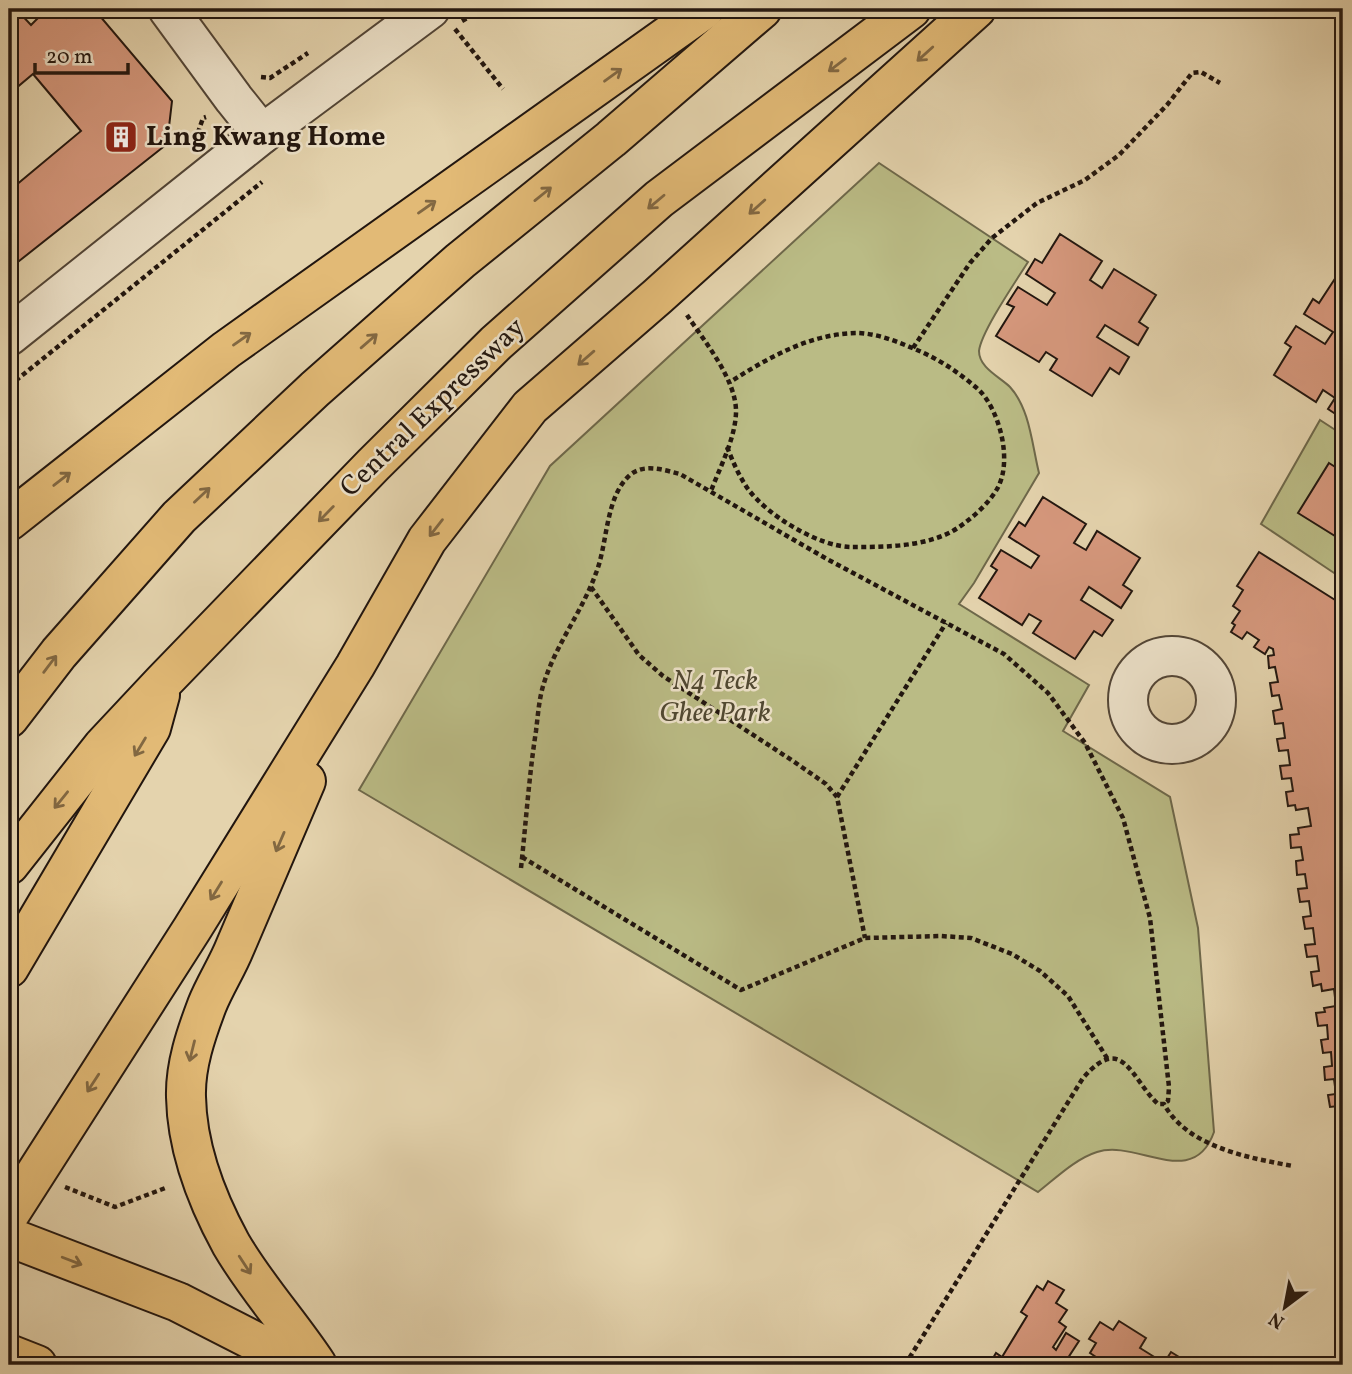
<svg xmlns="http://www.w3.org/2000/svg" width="1352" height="1374" viewBox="0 0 1352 1374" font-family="Vollkorn,serif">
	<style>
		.green { fill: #babb85; stroke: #6e684a; stroke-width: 2 }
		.building { fill: #d6987d; stroke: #22160f; stroke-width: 2 }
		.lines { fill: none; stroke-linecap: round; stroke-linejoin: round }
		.minor-casing { stroke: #524536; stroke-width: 42 }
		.major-casing { stroke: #22160f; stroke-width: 42 }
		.highway-casing { stroke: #22160f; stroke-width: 42 }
		.path { stroke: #22160f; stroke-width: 4.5; stroke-dasharray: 5 3.5; stroke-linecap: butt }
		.minor { stroke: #ede2ca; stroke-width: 38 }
		.major { stroke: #e2ba76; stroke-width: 38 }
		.highway { stroke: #e2ba76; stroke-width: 38 }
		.oneway { stroke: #826842 }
		.labels { text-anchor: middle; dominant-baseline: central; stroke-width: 5; stroke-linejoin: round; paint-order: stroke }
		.poi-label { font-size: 28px; font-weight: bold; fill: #22160f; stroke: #ede2ca; text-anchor: start }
		.street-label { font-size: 28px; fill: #22160f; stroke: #ede2ca }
		.park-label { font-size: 28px; font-style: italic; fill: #504832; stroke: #ede2ca }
	</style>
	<rect width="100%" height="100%" fill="#e4d3ad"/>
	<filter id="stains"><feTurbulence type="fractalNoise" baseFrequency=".00286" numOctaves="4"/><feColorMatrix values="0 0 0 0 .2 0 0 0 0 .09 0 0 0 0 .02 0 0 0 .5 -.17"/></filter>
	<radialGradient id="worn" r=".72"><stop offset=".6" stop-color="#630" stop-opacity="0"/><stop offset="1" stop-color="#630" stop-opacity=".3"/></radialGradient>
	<g class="green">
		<path d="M879,163L1028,262C1016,281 981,332 979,351C979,368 1000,377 1010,387C1030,409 1032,445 1039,473L974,583L959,604L1089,685L1063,731L1170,797L1198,928L1214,1132C1193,1191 1137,1139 1097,1152C1075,1159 1056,1178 1038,1192L359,790L550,466Z"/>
		<path d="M1320,420L1343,435V579L1261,524Z"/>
	</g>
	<g class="building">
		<path d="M9,9H16L31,25L47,9H57L67,18L80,9H94L172,101L167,144L9,269V191L81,131L33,74L9,94Z"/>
		<path d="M1060,234L1102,261L1090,280L1102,288L1114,269L1156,295L1139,322L1148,328L1138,345L1105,325L1097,337L1129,357L1119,374L1110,368L1092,396L1050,370L1057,359L1046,352L1039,362L996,336L1014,307L1007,304L1018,287L1047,305L1055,293L1026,274L1035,259L1042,263Z"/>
		<path d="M1338,274L1343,277V419L1328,409L1335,398L1323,390L1316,402L1274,375L1291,347L1285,343L1296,326L1325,344L1333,332L1304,314L1313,299L1319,303Z"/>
		<path d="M1329,463L1343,472V541L1298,513Z"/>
		<path d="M1043,497L1086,524L1074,543L1086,550L1097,531L1140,558L1123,585L1132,591L1121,608L1089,587L1081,600L1113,620L1102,636L1094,631L1075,659L1033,633L1041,621L1029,614L1022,625L979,598L997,570L991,566L1001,550L1031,568L1039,556L1009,537L1019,522L1025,526Z"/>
		<path d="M1259,552L1343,605V1111H1339L1338,1106L1330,1107L1328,1095L1336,1094L1334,1079L1325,1080L1324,1067L1332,1066L1331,1052L1323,1053L1321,1040L1328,1039L1327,1025L1318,1026L1316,1013L1325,1012L1324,1008L1336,1006L1334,989L1322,991L1321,984L1313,986L1311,972L1319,971L1317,956L1307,957L1305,945L1315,944L1313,928L1305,929L1303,917L1311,916L1309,901L1300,902L1298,889L1307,888L1305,874L1297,875L1296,861L1303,860L1301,847L1291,848L1290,835L1299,834L1298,828L1311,826L1308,808L1296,810L1295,805L1288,806L1286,792L1293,791L1291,778L1282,779L1280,766L1290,765L1288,750L1279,751L1277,739L1285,738L1283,723L1275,724L1273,711L1282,709L1279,695L1272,696L1270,683L1278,682L1275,667L1269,668L1268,656L1274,655L1273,649L1269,647L1265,654L1254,647L1259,640L1247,632L1242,639L1231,632L1235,625L1232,623L1240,611L1233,606L1243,590L1237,586Z"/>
		<path d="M1048,1281L1064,1290L1056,1303L1067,1310L1059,1322L1066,1327L1053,1347L1056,1350L1066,1333L1079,1341L1066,1361L1073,1365H989L996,1353L1002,1357L1027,1316L1021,1312L1037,1286L1043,1290Z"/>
		<path d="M1119,1321L1146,1338L1140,1348L1164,1363L1171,1352L1192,1365H1095L1099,1359L1090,1353L1096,1343L1089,1339L1100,1322L1113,1330Z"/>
	</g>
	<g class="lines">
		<defs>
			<g id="minor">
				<path d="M168,9L234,99L262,134"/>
				<path d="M9,336L262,134L430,9"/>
				<circle cx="1172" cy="700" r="44"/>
			</g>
			<g id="major">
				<path d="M9,1237L178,1302L301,1365"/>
				<path d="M9,1354L37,1365"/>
			</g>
			<g id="highway">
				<path d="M9,521L226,350L705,9"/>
				<path d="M9,718L59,653L179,517L315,389L460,261L611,139L762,9"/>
				<path d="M306,781C282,836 259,892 235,947C227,967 215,985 207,1005C196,1034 185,1066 186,1097C187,1148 207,1200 231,1244C256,1287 290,1324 317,1365"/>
				<path d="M9,865L103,746L162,683L373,465L496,343L659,199L911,9"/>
				<path d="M9,968L151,728L160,695"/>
				<path d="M9,1215L192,929L355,666L427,540L530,407L658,296L976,9"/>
			</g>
		</defs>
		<use href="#minor" class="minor-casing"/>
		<use href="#major" class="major-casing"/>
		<use href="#highway" class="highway-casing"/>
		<g class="path">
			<path d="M462,21L483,9"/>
			<path d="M455,29L503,89"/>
			<path d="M261,77L270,78L308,53"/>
			<path d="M195,141L203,118L206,117"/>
			<path d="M687,315C704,341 737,380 736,413C735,439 720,467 711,491"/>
			<path d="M913,348L970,263L992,238L1037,203L1085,180L1119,155L1167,105L1192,73L1201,72L1220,83"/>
			<path d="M9,386L262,182"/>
			<path d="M727,447C733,462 739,476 748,489C768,516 819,547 852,547C885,547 921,547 951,532C967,523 988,505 997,489C1013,462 1000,411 979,390C961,374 939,359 917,350C898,342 877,333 856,333C809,334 768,358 730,382"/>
			<path d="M591,587L639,655L663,676L793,761L826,784L837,797L865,938"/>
			<path d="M837,797L946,623"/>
			<path d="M522,857L741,990L865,938L941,936L971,938L1012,954L1040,971L1068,996L1107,1058"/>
			<path d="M521,868C526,822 529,776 536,731C538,715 539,698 544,683C556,644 582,612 596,573C608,543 605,497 630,475C644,463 664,470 680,474L827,559L1004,654L1048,693L1085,743L1123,818L1150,918L1169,1087L1168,1101L1164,1104"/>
			<path d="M65,1187L115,1207L168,1187"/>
			<path d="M905,1365L1083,1078C1123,1032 1131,1079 1158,1104H1164C1187,1147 1249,1158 1293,1166"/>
		</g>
		<use href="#minor" class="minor"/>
		<use href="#major" class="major"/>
		<use href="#highway" class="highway"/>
	</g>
	<defs><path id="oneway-shaft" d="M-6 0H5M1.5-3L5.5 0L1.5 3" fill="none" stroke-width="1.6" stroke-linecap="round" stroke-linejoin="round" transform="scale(1.75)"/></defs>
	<g class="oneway">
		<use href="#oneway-shaft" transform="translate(925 54) rotate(138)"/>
		<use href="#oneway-shaft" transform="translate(837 65) rotate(143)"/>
		<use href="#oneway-shaft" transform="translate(613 75) rotate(-36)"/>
		<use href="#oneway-shaft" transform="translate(543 194) rotate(-39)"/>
		<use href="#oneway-shaft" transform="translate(656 202) rotate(140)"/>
		<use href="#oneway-shaft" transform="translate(427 207) rotate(-35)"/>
		<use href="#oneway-shaft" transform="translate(757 207) rotate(138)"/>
		<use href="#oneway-shaft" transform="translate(242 339) rotate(-35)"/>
		<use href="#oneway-shaft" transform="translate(369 341) rotate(-41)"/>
		<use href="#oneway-shaft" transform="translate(586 358) rotate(139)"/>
		<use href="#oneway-shaft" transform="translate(62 479) rotate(-38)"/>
		<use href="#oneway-shaft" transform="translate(202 495) rotate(-43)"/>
		<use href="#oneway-shaft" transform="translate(326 514) rotate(134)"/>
		<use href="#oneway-shaft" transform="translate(436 528) rotate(128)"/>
		<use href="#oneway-shaft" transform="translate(50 664) rotate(-53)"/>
		<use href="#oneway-shaft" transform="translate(140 747) rotate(121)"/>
		<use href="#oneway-shaft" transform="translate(61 800) rotate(129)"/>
		<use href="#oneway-shaft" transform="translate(280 842) rotate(113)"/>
		<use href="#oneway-shaft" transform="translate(216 891) rotate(122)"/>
		<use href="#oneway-shaft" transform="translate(192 1051) rotate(104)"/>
		<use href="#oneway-shaft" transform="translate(93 1083) rotate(123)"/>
		<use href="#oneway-shaft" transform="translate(72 1261) rotate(21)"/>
		<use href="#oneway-shaft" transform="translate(245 1265) rotate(57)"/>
	</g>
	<defs>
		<symbol id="building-square" viewBox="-11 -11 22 22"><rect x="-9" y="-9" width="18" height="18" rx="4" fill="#8f2418" stroke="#ede2ca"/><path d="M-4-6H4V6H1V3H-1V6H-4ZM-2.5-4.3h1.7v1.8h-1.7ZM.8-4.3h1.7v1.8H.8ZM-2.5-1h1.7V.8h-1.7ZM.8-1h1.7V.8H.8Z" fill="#fff"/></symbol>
	</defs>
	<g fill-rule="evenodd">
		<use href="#building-square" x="102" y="118" width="38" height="38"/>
	</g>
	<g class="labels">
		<g class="poi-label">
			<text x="146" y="137">Ling Kwang Home</text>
		</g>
		<g class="street-label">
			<text transform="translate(433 408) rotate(-44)">Central Expressway</text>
		</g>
		<g class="park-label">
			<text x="715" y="681">N4 Teck<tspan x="715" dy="32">Ghee Park</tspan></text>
		</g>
	</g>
	<rect width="1352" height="1374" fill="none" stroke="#e4d3ad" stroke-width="35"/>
	<rect x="10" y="10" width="1331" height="1353" fill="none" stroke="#22160f" stroke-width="3.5"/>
	<rect x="18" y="18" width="1317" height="1339" fill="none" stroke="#22160f" stroke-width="2"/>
	<g transform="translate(1285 1307) rotate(212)" stroke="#ede2ca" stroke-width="5" paint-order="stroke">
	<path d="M0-5L12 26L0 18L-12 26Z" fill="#22160f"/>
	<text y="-10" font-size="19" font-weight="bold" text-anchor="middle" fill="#22160f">N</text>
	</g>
	<path d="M35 63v10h93v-10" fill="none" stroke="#22160f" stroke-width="3.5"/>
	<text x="46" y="63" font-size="21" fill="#22160f" stroke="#ede2ca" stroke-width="5" paint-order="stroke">20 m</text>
	<rect width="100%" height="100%" filter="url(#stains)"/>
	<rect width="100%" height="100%" fill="url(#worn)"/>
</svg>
